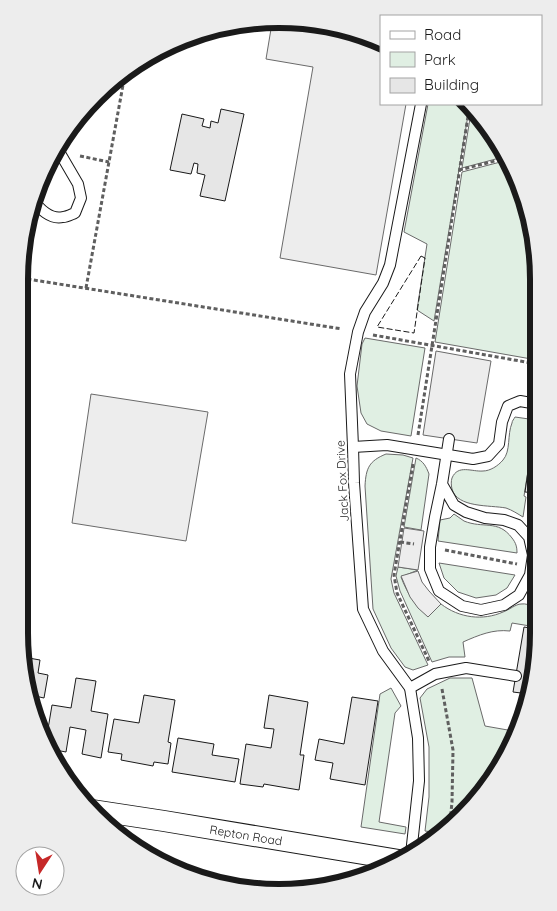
<svg xmlns="http://www.w3.org/2000/svg" width="557" height="911" viewBox="0 0 557 911" font-family="Quicksand,sans-serif">
	<style>
		.green { fill: #e0efe3; stroke: #6a6a6a }
		.parking { fill: #ededed; stroke: #6a6a6a }
		.building { fill: #e6e6e6; stroke: #1a1a1a }
		.lines { fill: none; stroke-linecap: round; stroke-linejoin: round }
		.service-casing { stroke: #1a1a1a; stroke-width: 12 }
		.minor-casing { stroke: #1a1a1a; stroke-width: 22 }
		.path { stroke: #5f5f5f; stroke-width: 3; stroke-dasharray: 4 2.5; stroke-linecap: butt }
		.service { stroke: #fff; stroke-width: 10 }
		.minor { stroke: #fff; stroke-width: 20 }
		.fence { stroke: #1a1a1a; stroke-width: 1; stroke-dasharray: 6 2.5; stroke-linecap: butt }
		.labels { text-anchor: middle; dominant-baseline: central; stroke-width: 4; stroke-linejoin: round; paint-order: stroke }
		.street-label { font-size: 12px; fill: #1a1a1a; stroke: #fff }
		.rim { fill: none; stroke: #1a1a1a; stroke-width: 6 }
	</style>
	<rect width="100%" height="100%" fill="#fff"/>
	<g class="green">
		<path d="M428,104H464L469,109L434,321L417,310L427,244L404,232Z"/>
		<path d="M471,112L504,149L507,156L462,168Z"/>
		<path d="M508,160L529,211L538,261L537,360L435,342L462,172Z"/>
		<path d="M365,338L425,348L411,436L381,431L367,424L361,413L357,386L362,344Z"/>
		<path d="M515,417L536,420L524,496L526,497L523,517C518,514 512,510 506,508C490,505 457,508 452,489C451,485 451,481 452,478C458,464 472,472 483,471C490,471 498,466 503,460C511,451 507,435 512,423C512,421 514,419 515,417Z"/>
		<path d="M386,454L403,455L413,458L391,579L394,593L428,665L413,670L405,667L391,648L373,609L365,486C366,468 369,461 386,454Z"/>
		<path d="M416,458C423,461 426,466 429,474L421,530L404,527Z"/>
		<path d="M454,514C457,516 461,519 464,521C483,529 498,519 512,538C516,543 517,547 517,553L438,541L440,520L450,518Z"/>
		<path d="M439,563L515,575L507,588L496,595L476,598L458,592L444,578Z"/>
		<path d="M398,567L418,570L401,577C407,593 415,605 428,616L441,604C459,618 483,621 503,612C509,610 516,604 521,604C525,603 532,606 536,606V627L512,623L510,631C493,629 479,635 463,642L465,657H449L432,662L400,591L396,576Z"/>
		<path d="M450,678H472L485,726L519,732L485,790L440,833L425,831L429,797V747L420,698L427,689Z"/>
		<path d="M391,688L401,706L395,713L379,822L406,827L405,834L361,827L380,694Z"/>
	</g>
	<g class="parking">
		<path d="M272,23L345,28L381,45V104H406L376,275L280,258L313,67L266,59Z"/>
		<path d="M436,351L491,361L477,443L423,435Z"/>
		<path d="M91,394L208,412L186,541L72,523Z"/>
		<path d="M404,528L424,531L418,570L398,567Z"/>
		<path d="M418,571L422,582L429,591L441,604L428,617L418,608L410,597L401,576Z"/>
	</g>
	<g class="building">
		<path d="M221,109L244,114L225,201L200,196L205,175L197,173L198,164L194,163L191,174L170,170L182,114L204,119L202,126L210,128L211,121L218,123Z"/>
		<path d="M537,409V493L525,492Z"/>
		<path d="M524,627L536,629V666L529,694L513,692Z"/>
		<path d="M23,657L40,660L38,673L48,675L44,698L35,696L33,708L42,709L39,727L32,716Z"/>
		<path d="M76,678L96,681L91,711L108,714L101,758L82,754L86,730L70,727L66,752L50,749L46,741L52,705L71,708Z"/>
		<path d="M144,695L175,700L168,742L171,743L168,764L154,762L153,766L121,760L122,754L108,752L114,719L139,723Z"/>
		<path d="M269,695L308,702L300,755H304L299,790L264,784L263,787L240,784L246,744L271,748L274,729L264,728Z"/>
		<path d="M352,697L378,701L365,785L330,779L333,763L315,760L319,739L344,744Z"/>
		<path d="M178,738L214,744L212,755L239,759L235,782L172,772Z"/>
		<path d="M224,877L244,881L243,886L223,883Z"/>
		<path d="M259,881L289,886L288,891L278,892L247,887V882L259,884Z"/>
	</g>
	<g class="lines">
		<defs>
			<g id="service">
				<path d="M33,199C39,209 51,220 63,217C67,217 72,214 75,213L81,198L78,184L57,148"/>
				<path d="M353,447L387,445L473,459L488,456L499,444L502,422L508,406L520,401L537,404"/>
				<path d="M442,484L454,505L466,512L485,518L504,520L518,525L529,537L533,555L530,575L519,595L504,605L481,610L462,606L439,591L430,569V547L435,517L442,484L449,439"/>
				<path d="M410,688L435,674L466,668L516,676"/>
				<path d="M411,854L419,781L418,738L410,688L383,651L363,609L354,483L353,447L350,374L358,332L365,312L383,283L390,265L421,104"/>
			</g>
			<g id="minor">
				<path id="s1" d="M92,810L164,821L399,860"/>
			</g>
		</defs>
		<use href="#service" class="service-casing"/>
		<use href="#minor" class="minor-casing"/>
		<g class="path">
			<path d="M80,156L109,162"/>
			<path d="M459,170L507,158"/>
			<path d="M21,278L342,329"/>
			<path d="M86,288L125,74"/>
			<path d="M373,335L537,364"/>
			<path d="M418,435L469,110"/>
			<path d="M413,464L394,575L397,593L429,661"/>
			<path d="M400,542L414,544"/>
			<path d="M445,550L517,564"/>
			<path d="M442,689L453,750L452,802L450,823"/>
		</g>
		<use href="#service" class="service"/>
		<use href="#minor" class="minor"/>
		<path class="fence" d="M421,256L425,258L414,333L377,327Z"/>
	</g>
	<g class="labels">
		<g class="street-label">
			<text transform="translate(342 481) rotate(-93)">Jack Fox Drive</text>
			<text stroke="none"><textPath href="#s1" startOffset="156">Repton Road</textPath></text>
		</g>
	</g>
	<path d="M0 0H557V911H0ZM279 28H279A251 251 0 0 1 530 279V633A251 251 0 0 1 279 884H279A251 251 0 0 1 28 633V279A251 251 0 0 1 279 28Z" fill="#ededed" fill-rule="evenodd"/>
	<path class="rim" d="M279 28H279A251 251 0 0 1 530 279V633A251 251 0 0 1 279 884H279A251 251 0 0 1 28 633V279A251 251 0 0 1 279 28Z"/>
	<rect x="380" y="15" width="162" height="90" fill="#ffffff" stroke="#a3a3a3"/>
	<rect x="390" y="31" width="25" height="8" fill="#ffffff" stroke="#a3a3a3"/>
	<text x="424" y="40" font-size="15" fill="#1a1a1a">Road</text>
	<rect x="390" y="52" width="25" height="15" fill="#e0efe3" stroke="#a3a3a3"/>
	<text x="424" y="65" font-size="15" fill="#1a1a1a">Park</text>
	<rect x="390" y="78" width="25" height="15" fill="#e6e6e6" stroke="#a3a3a3"/>
	<text x="424" y="90" font-size="15" fill="#1a1a1a">Building</text>
	<g transform="translate(40 871) rotate(192)"><circle r="24" fill="#ffffff" stroke="#a3a3a3"/>
	<path d="M0-4L9 19L0 12L-9 19Z" fill="#c62828"/>
	<text y="-8" font-size="14" font-weight="bold" text-anchor="middle" fill="#1a1a1a">N</text>
	</g>
</svg>
